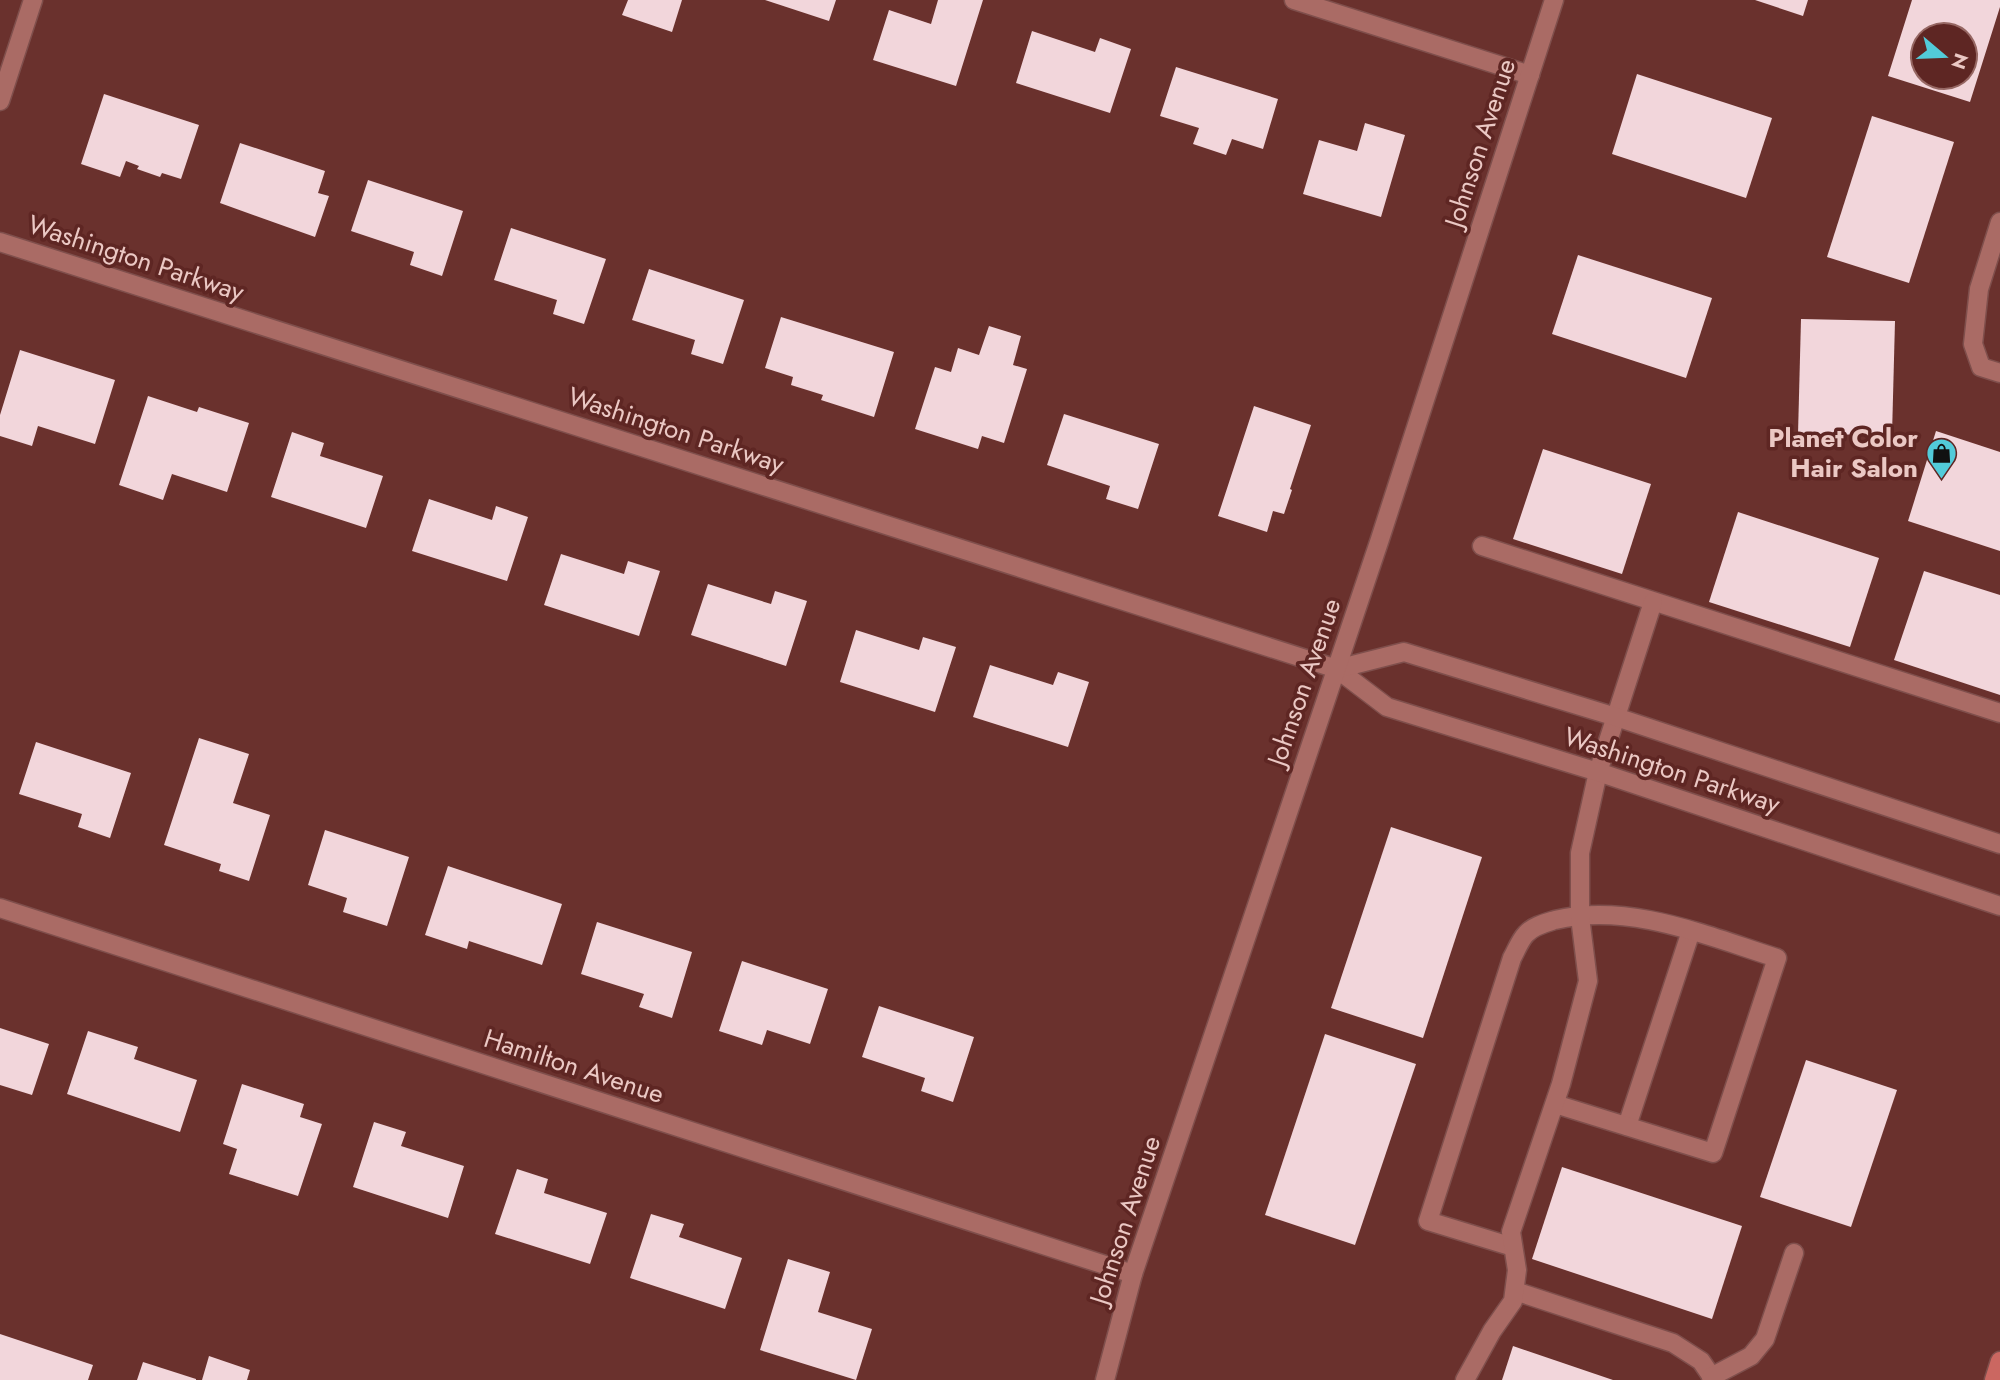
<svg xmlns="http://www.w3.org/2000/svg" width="2000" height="1380" viewBox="0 0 2000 1380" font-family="Jost,sans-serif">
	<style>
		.building { fill: #f2d6db; fill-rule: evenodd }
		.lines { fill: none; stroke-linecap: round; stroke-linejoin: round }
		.lane-casing { stroke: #7f4f4c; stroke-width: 21 }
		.street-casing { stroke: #7f4f4c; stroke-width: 21 }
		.primary-casing { stroke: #7f4f4c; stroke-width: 21 }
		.lane { stroke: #aa6b65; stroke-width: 18 }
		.street { stroke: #aa6b65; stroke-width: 18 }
		.primary { stroke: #cb6761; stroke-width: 18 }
		.labels { text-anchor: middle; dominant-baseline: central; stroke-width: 7; stroke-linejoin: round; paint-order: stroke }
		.street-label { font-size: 26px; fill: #ebc8c4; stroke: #5e2623 }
		.poi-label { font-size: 26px; font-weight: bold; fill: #ebc8c4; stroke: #5e2623; text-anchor: end }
	</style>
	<rect width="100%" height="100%" fill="#6a312d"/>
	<g class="building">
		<path d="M628,0H682L672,32L622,15Z"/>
		<path d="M765,0H836L829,21Z"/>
		<path d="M938,0H983L956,86L873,60L889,10L931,24Z"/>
		<path d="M1755,0H1808L1803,16Z"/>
		<path d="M1912,0H2000V7L1970,102L1888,76ZM1923,35H1965V77H1923Z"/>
		<path d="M1032,31L1095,52L1100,38L1131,49L1110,113L1016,83Z"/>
		<path d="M1176,67L1278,99L1263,149L1232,139L1226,155L1193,144L1199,128L1160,116Z"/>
		<path d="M1637,74L1772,118L1746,198L1612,154Z"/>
		<path d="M104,94L199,125L181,179L162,173L160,177L137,169L139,166L126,161L120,177L81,164Z"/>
		<path d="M1872,116L1954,142L1909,283L1827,257Z"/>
		<path d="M1365,123L1405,135L1381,217L1303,194L1319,140L1357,151Z"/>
		<path d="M240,143L325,171L318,193L329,196L315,237L220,203Z"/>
		<path d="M368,180L463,211L442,276L410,265L414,252L351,231Z"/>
		<path d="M511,228L606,259L584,324L553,314L557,300L494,280Z"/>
		<path d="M1578,255L1712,298L1686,378L1552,334Z"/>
		<path d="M649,269L744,300L723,364L691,354L695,340L632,320Z"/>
		<path d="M781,317L894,352L874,417L821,400L823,395L791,385L793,377L765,368Z"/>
		<path d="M1801,319L1895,321L1892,435L1798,434Z"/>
		<path d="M989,326L1021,336L1013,365L1027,369L1004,443L982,436L978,449L915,429L935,367L951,372L958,348L979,355Z"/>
		<path d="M20,350L115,380L95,444L38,426L32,446L0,436V415Z"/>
		<path d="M148,396L197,412L199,407L249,423L227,492L172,474L163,500L119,485Z"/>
		<path d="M1254,406L1311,425L1290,489L1292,490L1284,514L1273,511L1267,532L1218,516Z"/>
		<path d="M1064,414L1159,444L1138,509L1106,499L1110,486L1047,465Z"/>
		<path d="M1936,431L2000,452V551L1908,521Z"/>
		<path d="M292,432L324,443L320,456L383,476L366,528L271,497Z"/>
		<path d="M1543,449L1651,484L1622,574L1513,539Z"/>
		<path d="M429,499L492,520L496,506L528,517L507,581L412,551Z"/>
		<path d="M1738,512L1879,558L1850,647L1709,602Z"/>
		<path d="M561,554L624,574L628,561L660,571L639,636L544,605Z"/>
		<path d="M1924,571L2000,595V695L1894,660Z"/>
		<path d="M708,584L771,604L775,591L807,601L786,666L691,635Z"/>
		<path d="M856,630L919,650L923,637L956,647L935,712L840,682Z"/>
		<path d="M990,665L1053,685L1058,672L1089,682L1068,747L973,717Z"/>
		<path d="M199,738L249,754L233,803L270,815L249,881L219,871L221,864L164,845Z"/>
		<path d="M36,742L131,773L110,838L78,827L82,814L19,794Z"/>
		<path d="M1391,827L1482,857L1423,1038L1331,1008Z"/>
		<path d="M325,830L409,857L387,926L343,912L347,898L308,885Z"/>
		<path d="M448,866L562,904L542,965L469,941L467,949L425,935Z"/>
		<path d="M597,922L692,952L672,1018L639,1007L644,994L581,974Z"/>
		<path d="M742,961L828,989L810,1044L767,1030L762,1045L719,1031Z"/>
		<path d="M879,1006L974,1037L953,1102L921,1091L925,1078L862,1057Z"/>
		<path d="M0,1028L49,1044L32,1095L0,1085Z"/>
		<path d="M88,1031L138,1047L134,1059L197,1080L180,1132L67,1094Z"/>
		<path d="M1325,1034L1416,1064L1355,1245L1265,1215Z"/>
		<path d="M1806,1060L1897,1090L1851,1227L1760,1197Z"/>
		<path d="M242,1084L304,1104L300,1117L322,1124L298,1196L229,1174L237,1149L223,1144Z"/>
		<path d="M374,1122L406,1132L401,1146L464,1166L448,1218L353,1187Z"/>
		<path d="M1562,1167L1742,1226L1712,1319L1532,1259Z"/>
		<path d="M517,1169L548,1179L544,1193L607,1213L590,1264L495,1234Z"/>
		<path d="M651,1214L684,1224L679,1237L742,1258L725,1309L630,1278Z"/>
		<path d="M788,1259L830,1272L818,1312L872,1329L856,1380L760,1350Z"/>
		<path d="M0,1334L93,1365L88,1380H0Z"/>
		<path d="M1513,1346L1613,1380H1502Z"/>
		<path d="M209,1356L250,1370L247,1380H202Z"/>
		<path d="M143,1362L196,1379V1380H137Z"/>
	</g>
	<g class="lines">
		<defs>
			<g id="lane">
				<path d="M2000,222L1979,289L1973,344L1981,367L2000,373"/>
				<path d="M1482,546L2000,713"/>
				<path d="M1627,1126L1691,931"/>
				<path d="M1513,1247L1428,1221L1512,958C1516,951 1520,940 1526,934C1533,926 1545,923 1555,920C1629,902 1707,936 1777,958L1713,1153L1555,1104"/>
				<path d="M1515,1291L1673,1343L1701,1361L1714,1380"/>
				<path d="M1711,1377L1751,1356L1765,1339L1794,1253"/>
				<path d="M1465,1380L1492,1331L1513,1301L1517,1270L1511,1232L1561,1084L1588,981L1580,917V853L1598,772L1653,602"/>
			</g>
			<g id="street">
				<path d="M1294,0L1530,75"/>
				<path d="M0,101L33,0"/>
				<path d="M0,242L1337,669L1387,707L1598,772L2000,906"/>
				<path d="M1337,669L1404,652L1616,717L2000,844"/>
				<path d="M0,908L1133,1274"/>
				<path d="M1105,1380L1133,1274L1380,539L1554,0"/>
			</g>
			<path id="primary" d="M1994,1380L2000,1361"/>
		</defs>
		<use href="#lane" class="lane-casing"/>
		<use href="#street" class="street-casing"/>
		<use href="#primary" class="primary-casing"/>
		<use href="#lane" class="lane"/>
		<use href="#street" class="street"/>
		<use href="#primary" class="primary"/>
	</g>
	<defs>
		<symbol id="shop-pin" viewBox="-11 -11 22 30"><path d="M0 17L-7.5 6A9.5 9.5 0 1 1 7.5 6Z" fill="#52cbd9" stroke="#5e2623"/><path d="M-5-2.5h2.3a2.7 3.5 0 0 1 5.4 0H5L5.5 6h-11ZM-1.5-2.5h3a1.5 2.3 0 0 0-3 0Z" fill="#111"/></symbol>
	</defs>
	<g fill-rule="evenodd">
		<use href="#shop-pin" x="1924" y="436" width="35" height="47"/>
	</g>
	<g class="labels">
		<g class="street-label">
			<text transform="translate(1480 143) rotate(-72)">Johnson Avenue</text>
			<text transform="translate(136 258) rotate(18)">Washington Parkway</text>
			<text transform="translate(676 430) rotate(18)">Washington Parkway</text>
			<text transform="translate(1304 682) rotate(-71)">Johnson Avenue</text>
			<text transform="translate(1672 770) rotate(18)">Washington Parkway</text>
			<text transform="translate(574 1066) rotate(18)">Hamilton Avenue</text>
			<text transform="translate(1125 1220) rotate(-72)">Johnson Avenue</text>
		</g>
		<g class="poi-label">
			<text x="1918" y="438">Planet Color<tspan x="1918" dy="30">Hair Salon</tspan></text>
		</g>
	</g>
	<g transform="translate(1944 56) rotate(109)"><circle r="33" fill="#5e2623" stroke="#966763" stroke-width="2"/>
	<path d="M0-5L12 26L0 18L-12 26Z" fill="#52cbd9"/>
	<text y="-10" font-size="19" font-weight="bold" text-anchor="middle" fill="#ebc8c4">N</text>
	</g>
</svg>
